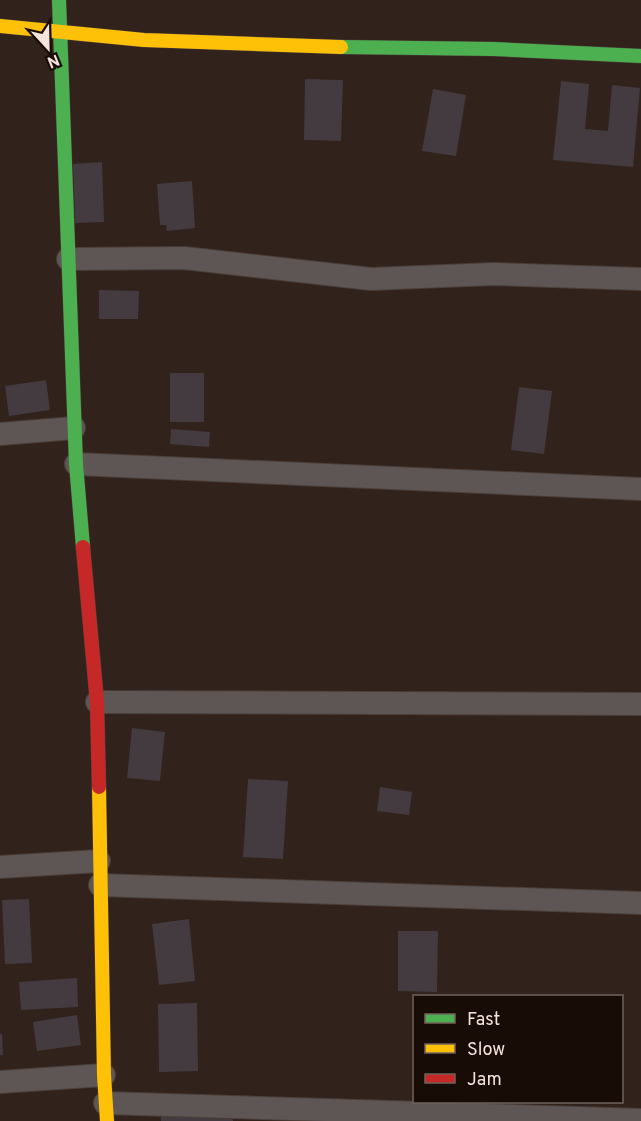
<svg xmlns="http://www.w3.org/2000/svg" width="641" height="1121" viewBox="0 0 641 1121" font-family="Overpass,sans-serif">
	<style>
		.building { fill: #433b3f }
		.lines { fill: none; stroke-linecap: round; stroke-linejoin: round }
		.street-casing { stroke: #4b3e38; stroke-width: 24 }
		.fast-casing { stroke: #4b3e38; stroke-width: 15 }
		.slow-casing { stroke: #4b3e38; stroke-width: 15 }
		.jam-casing { stroke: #4b3e38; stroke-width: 15 }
		.street { stroke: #5e5655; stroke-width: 22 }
		.fast { stroke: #4caf50; stroke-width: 14 }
		.slow { stroke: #ffc107; stroke-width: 14 }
		.jam { stroke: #c62828; stroke-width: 14 }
	</style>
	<rect width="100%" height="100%" fill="#31221c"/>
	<g class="building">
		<path d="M305,79L343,80L341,141L304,140Z"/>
		<path d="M561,81L589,84L585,129L608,131L612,85L640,88L633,167L553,160Z"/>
		<path d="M433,89L466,95L456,156L422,151Z"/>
		<path d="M102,162L104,222L75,223L73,164Z"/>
		<path d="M192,181L195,228L167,231L166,225H160L157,184Z"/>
		<path d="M99,290L139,291L138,319H99Z"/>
		<rect x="170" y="373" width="34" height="49"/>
		<path d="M46,380L50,410L9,416L5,386Z"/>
		<path d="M519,387L552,391L544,454L511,450Z"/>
		<path d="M171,429L210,432L209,447L170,444Z"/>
		<path d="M132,728L165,732L160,781L127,778Z"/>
		<path d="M248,779L288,781L283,859L243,857Z"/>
		<path d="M380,787L412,792L409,815L377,811Z"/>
		<path d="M29,899L32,963L5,964L2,900Z"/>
		<path d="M189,919L195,981L159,985L152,924Z"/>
		<path d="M398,931H438L437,992L398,991Z"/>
		<path d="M77,978L78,1007L21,1010L19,982Z"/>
		<path d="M197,1003L198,1071L159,1072L158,1004Z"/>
		<path d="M77,1015L81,1045L37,1051L33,1022Z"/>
		<path d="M0,1034H2L3,1055H0Z"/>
		<path d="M161,1113L233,1116V1121H161Z"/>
	</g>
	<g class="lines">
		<defs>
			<g id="street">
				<path d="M68,259L184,258L371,279L493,274L641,279"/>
				<path d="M0,434L74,428"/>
				<path d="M76,464L641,489"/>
				<path d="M97,702L641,704"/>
				<path d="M0,867L99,861"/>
				<path d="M100,885L641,903"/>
				<path d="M0,1082L104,1075"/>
				<path d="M105,1103L641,1120"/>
			</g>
			<g id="fast">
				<path d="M59,0L76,464L83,547"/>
				<path d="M341,47L494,49L641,56"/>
			</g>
			<g id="slow">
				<path d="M0,26L144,40L341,47"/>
				<path d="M99,787L104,1075L107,1121"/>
			</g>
			<path id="jam" d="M83,547L97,702L99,787"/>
		</defs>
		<use href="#street" class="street-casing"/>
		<use href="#fast" class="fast-casing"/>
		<use href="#slow" class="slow-casing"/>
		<use href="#jam" class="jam-casing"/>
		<use href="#street" class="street"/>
		<use href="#fast" class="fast"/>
		<use href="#slow" class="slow"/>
		<use href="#jam" class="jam"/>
	</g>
	<rect x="413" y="995" width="210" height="108" fill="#180c07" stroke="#71625c" stroke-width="1.5"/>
	<rect x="425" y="1014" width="30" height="9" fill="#4caf50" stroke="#71625c" stroke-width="1.5"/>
	<text x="467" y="1025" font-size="18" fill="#f6e3db">Fast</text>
	<rect x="425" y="1044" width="30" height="9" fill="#ffc107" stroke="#71625c" stroke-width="1.5"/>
	<text x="467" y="1055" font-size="18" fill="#f6e3db">Slow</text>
	<rect x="425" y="1074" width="30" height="9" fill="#c62828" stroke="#71625c" stroke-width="1.5"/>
	<text x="467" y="1085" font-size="18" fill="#f6e3db">Jam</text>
	<g transform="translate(48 48) rotate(158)" stroke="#180c07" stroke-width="4.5" paint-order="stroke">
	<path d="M0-4.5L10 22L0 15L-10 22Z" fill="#f6e3db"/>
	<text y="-9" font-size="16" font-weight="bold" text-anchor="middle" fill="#f6e3db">N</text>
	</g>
</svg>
